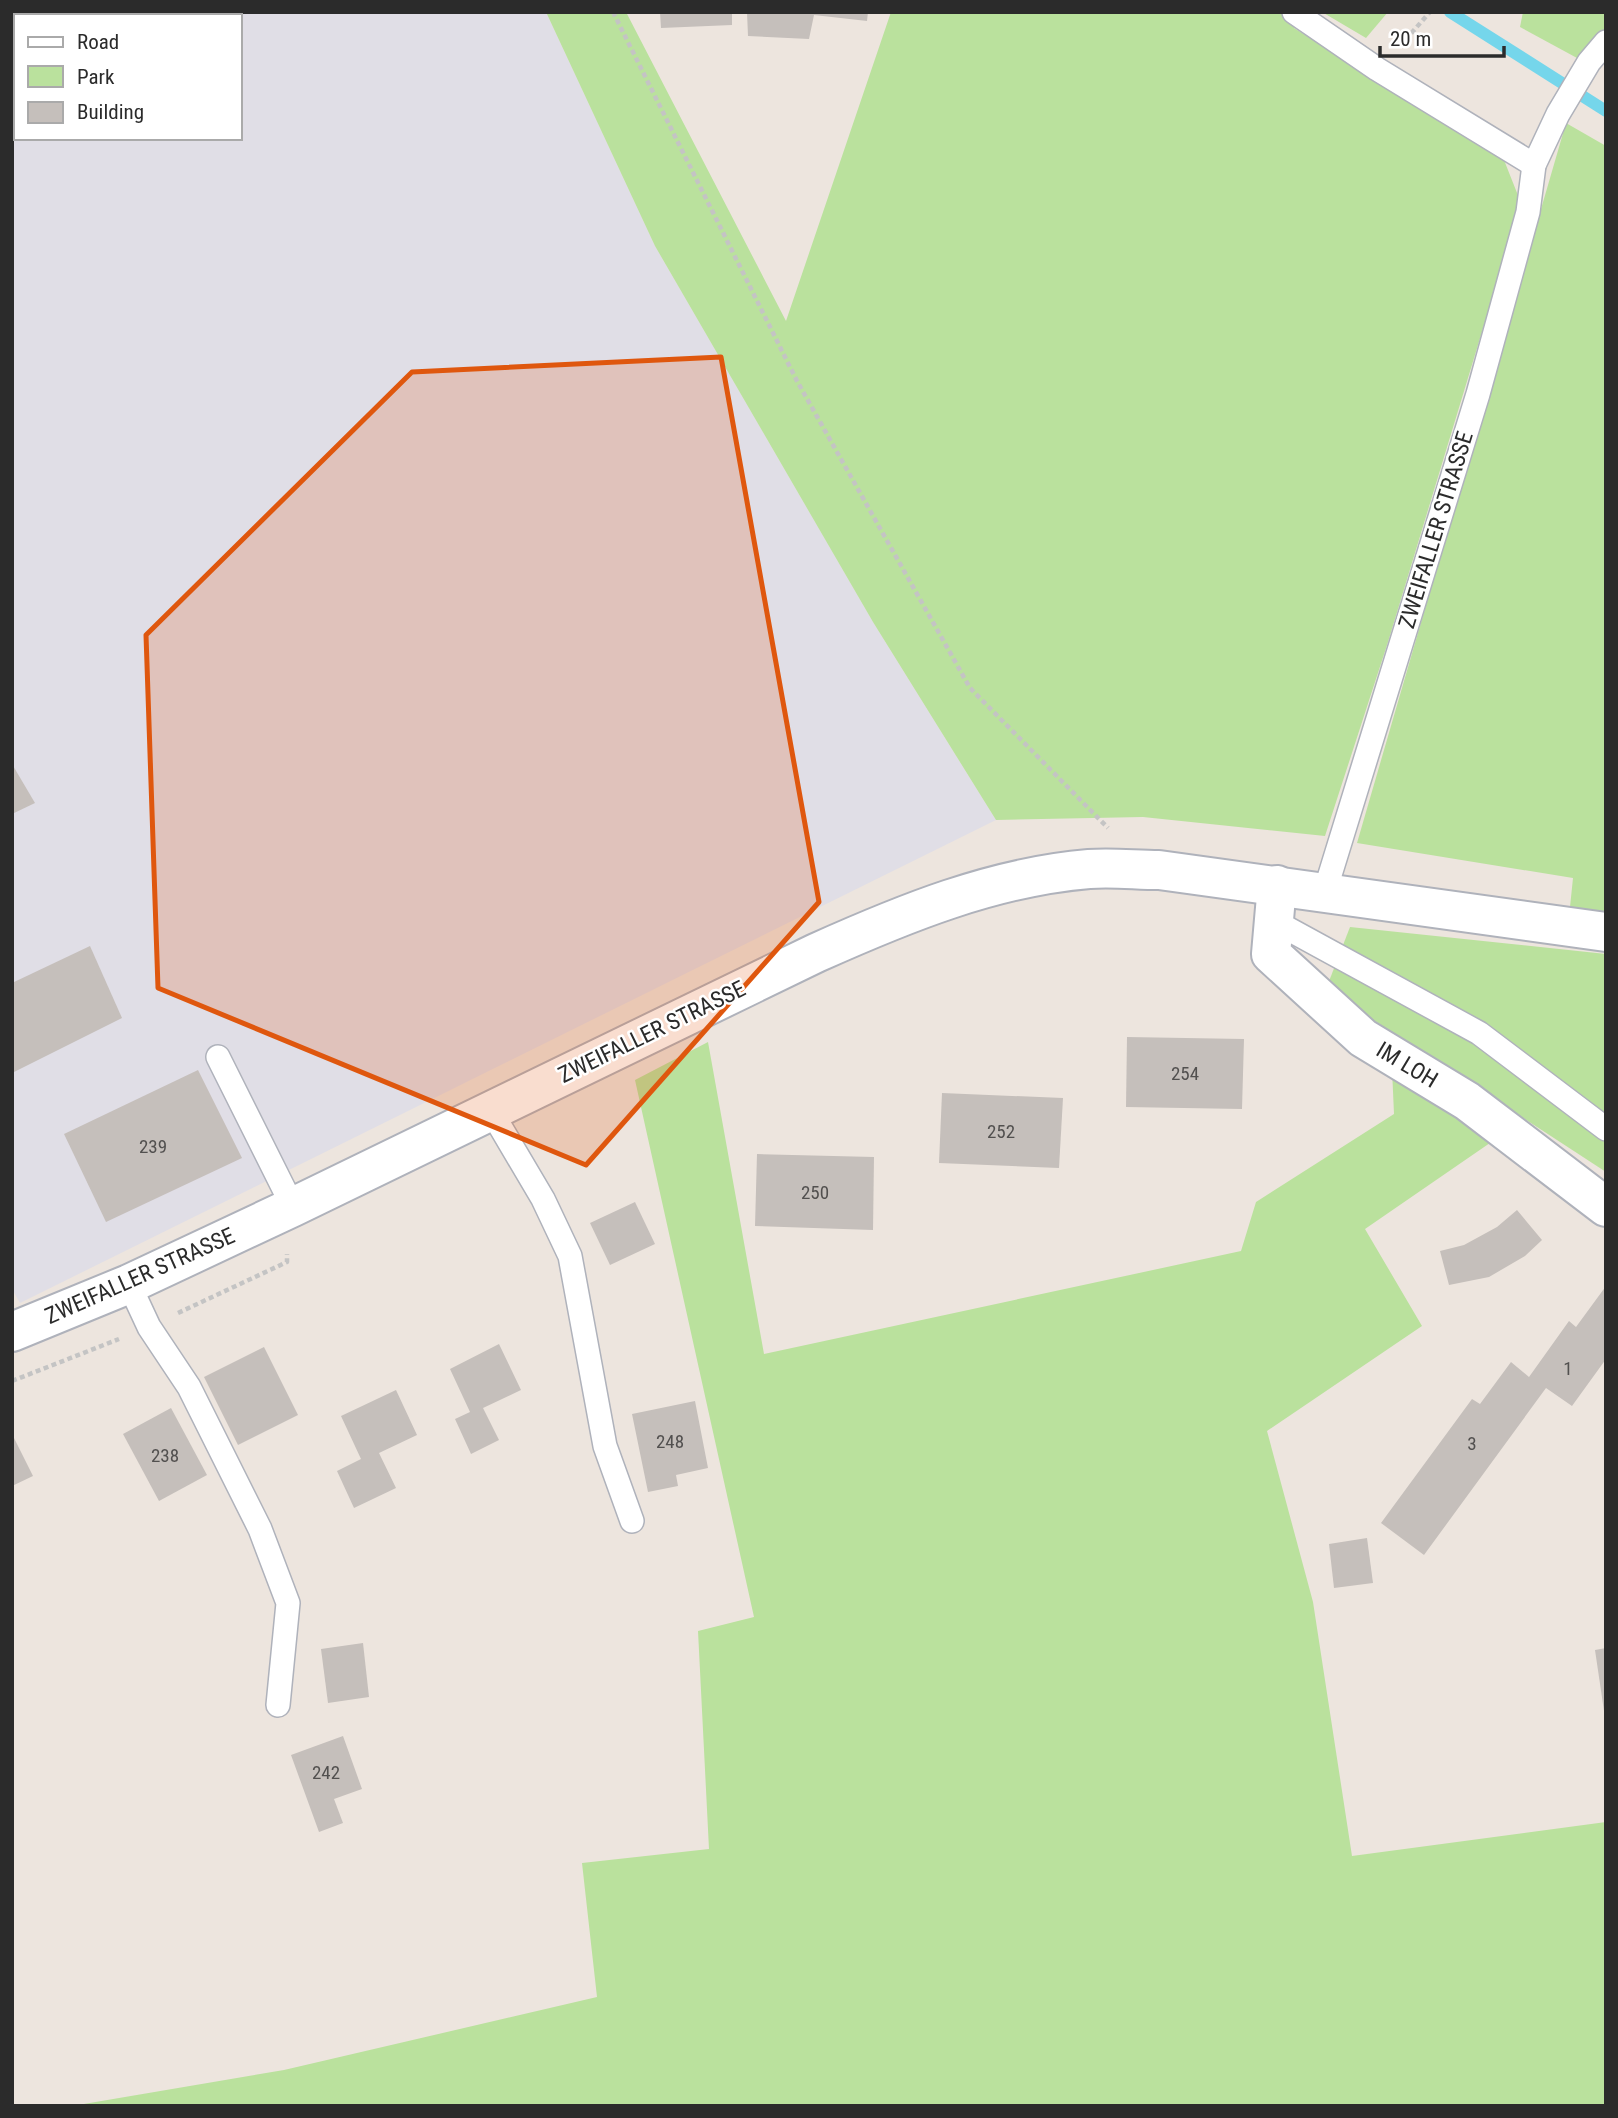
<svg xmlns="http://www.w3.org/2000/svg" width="1618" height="2118" viewBox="0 0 1618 2118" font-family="'Roboto Condensed',sans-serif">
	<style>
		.industrial { fill: #e0dee6; fill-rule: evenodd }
		.green { fill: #bae19d }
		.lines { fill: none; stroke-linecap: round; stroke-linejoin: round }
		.stream { stroke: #75d6eb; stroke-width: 12 }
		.building { fill: #c5bfbb }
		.service-casing { stroke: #afb2bb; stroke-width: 26 }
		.minor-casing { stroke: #afb2bb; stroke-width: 42 }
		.secondary-casing { stroke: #afb2bb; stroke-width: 42 }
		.path { stroke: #c4c4c4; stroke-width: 4.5; stroke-dasharray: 5 3.5; stroke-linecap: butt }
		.service { stroke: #fff; stroke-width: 23 }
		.minor { stroke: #fff; stroke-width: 38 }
		.secondary { stroke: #fff; stroke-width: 38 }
		.marked { fill: #df570e; fill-opacity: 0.2; stroke: #df570e; stroke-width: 5; stroke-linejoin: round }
		.labels { text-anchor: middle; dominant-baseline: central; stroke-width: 5; stroke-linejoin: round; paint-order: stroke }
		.number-label { font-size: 19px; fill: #52504f }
		.street-label { font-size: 23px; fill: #2b2b2b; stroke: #fff }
	</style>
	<rect width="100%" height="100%" fill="#ede5de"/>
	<path class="industrial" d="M12,12H546L655,246L873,622L996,820L20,1303L12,1289ZM16,16H240V138H16Z"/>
	<g class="green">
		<path d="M546,12H626L786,321L891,12H1309L1294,28L1504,160L1521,203L1388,642L1325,836L1143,817L996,820L873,622L655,246Z"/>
		<path d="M1322,12H1388L1366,38Z"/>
		<path d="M1523,12H1606V28L1577,58L1520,27Z"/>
		<path d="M1566,123L1606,146V912L1570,907L1573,878L1357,843Z"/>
		<path d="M1350,927L1606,954V1172L1326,989Z"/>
		<path d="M708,1042L764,1354L1241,1251L1256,1202L1394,1114L1392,1069L1503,1134L1365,1229L1422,1326L1267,1431L1313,1602L1352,1856L1606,1822V2106H72L284,2070L597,1997L582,1863L709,1849L698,1631L754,1617L635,1080Z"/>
	</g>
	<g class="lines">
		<path class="stream" d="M1450,12L1606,111"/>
	</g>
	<g class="building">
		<path d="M12,12H110L111,16H16V134L12,136Z"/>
		<path d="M660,12H732V25L661,28Z"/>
		<path d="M747,12H868L867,21L814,15L809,39L748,36Z"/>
		<path d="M12,764L35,803L12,814Z"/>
		<path d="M90,946L122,1018L12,1073V983Z"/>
		<path d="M1127,1037L1244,1039L1242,1109L1126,1107Z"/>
		<path d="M198,1070L242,1158L106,1222L64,1134Z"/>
		<path d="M942,1093L1063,1098L1059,1168L939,1163Z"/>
		<path d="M757,1154L874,1157L873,1230L755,1226Z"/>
		<path d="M635,1202L655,1244L610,1265L590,1223Z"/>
		<path d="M1517,1210L1542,1240L1525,1256L1489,1277L1449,1285L1440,1251L1464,1245L1497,1227Z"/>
		<path d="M1606,1286V1359L1572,1406L1546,1388L1424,1555L1381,1523L1472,1399L1480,1404L1511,1362L1529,1377L1569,1321L1576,1327Z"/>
		<path d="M499,1344L521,1390L483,1408L499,1440L471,1454L455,1419L470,1412L450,1369Z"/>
		<path d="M264,1347L298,1415L238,1445L204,1377Z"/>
		<path d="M396,1390L417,1435L379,1453L396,1488L354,1508L337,1471L361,1459L341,1416Z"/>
		<path d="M695,1401L708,1468L676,1475L678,1486L648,1492L632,1414Z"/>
		<path d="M171,1408L207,1475L159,1501L123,1434Z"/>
		<path d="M12,1434L33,1476L12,1486Z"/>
		<path d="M1367,1538L1373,1583L1334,1588L1329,1544Z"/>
		<path d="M363,1643L369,1697L328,1703L321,1649Z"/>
		<path d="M1606,1648V1711H1604L1595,1650Z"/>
		<path d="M343,1736L362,1789L334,1799L343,1823L319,1832L291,1755Z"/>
	</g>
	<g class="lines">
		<defs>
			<g id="service">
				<path d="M1294,12L1377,69L1534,165"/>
				<path d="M1325,891L1478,394L1528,212L1534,165L1558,114L1589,62L1606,42"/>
				<path d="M1274,921L1479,1033L1606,1129"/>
				<path d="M218,1057L293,1207"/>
				<path d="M491,1111L543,1199L570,1256L605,1446L632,1521"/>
				<path d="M129,1284L149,1327L189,1387L260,1529L288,1603L278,1705"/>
			</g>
			<path id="minor" d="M1277,885L1271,954L1363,1038L1467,1101L1606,1207"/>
			<path id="secondary" d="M12,1332L129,1284L293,1207L816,953C903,914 993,877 1089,869C1112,867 1136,870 1159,870L1606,932"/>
		</defs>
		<use href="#service" class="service-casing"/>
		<use href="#minor" class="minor-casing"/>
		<use href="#secondary" class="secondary-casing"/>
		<g class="path">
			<path d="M613,12L797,381L970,688L1108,828"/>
			<path d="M1400,46L1430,12"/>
			<path d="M178,1313L287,1262V1254"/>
			<path d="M12,1381L119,1339"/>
		</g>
		<use href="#service" class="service"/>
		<use href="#minor" class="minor"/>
		<use href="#secondary" class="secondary"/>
	</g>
	<path class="marked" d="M721,357L819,902L586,1165L158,988L146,635L412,372Z"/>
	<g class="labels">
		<g class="number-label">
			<text x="1185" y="1073">254</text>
			<text x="1001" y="1131">252</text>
			<text x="153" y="1146">239</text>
			<text x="815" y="1192">250</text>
			<text x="1568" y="1368">1</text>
			<text x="670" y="1441">248</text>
			<text x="1472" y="1443">3</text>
			<text x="165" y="1455">238</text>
			<text x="326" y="1772">242</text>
		</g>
		<g class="street-label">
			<text transform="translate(1436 530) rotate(-73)">ZWEIFALLER STRASSE</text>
			<text transform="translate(652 1032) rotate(-26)">ZWEIFALLER STRASSE</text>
			<text transform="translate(1407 1065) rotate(31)">IM LOH</text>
			<text transform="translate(140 1276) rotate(-24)">ZWEIFALLER STRASSE</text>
		</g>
	</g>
	<rect width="1618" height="2118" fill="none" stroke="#2b2b2b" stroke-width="28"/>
	<rect x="14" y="14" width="228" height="126" fill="#ffffff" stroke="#aaaaaa" stroke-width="2"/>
	<rect x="28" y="37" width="35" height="10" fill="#ffffff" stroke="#aaaaaa" stroke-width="2"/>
	<text x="77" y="49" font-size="21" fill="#2b2b2b">Road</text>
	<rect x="28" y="66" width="35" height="21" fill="#bae19d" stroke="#aaaaaa" stroke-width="2"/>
	<text x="77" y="84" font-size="21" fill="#2b2b2b">Park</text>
	<rect x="28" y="102" width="35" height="21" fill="#c5bfbb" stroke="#aaaaaa" stroke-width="2"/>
	<text x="77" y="119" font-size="21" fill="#2b2b2b">Building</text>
	<path d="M1380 46v10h124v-10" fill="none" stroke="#2b2b2b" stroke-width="3.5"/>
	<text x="1390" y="46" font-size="21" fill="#2b2b2b" stroke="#ffffff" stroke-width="5" paint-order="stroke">20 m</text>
</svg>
